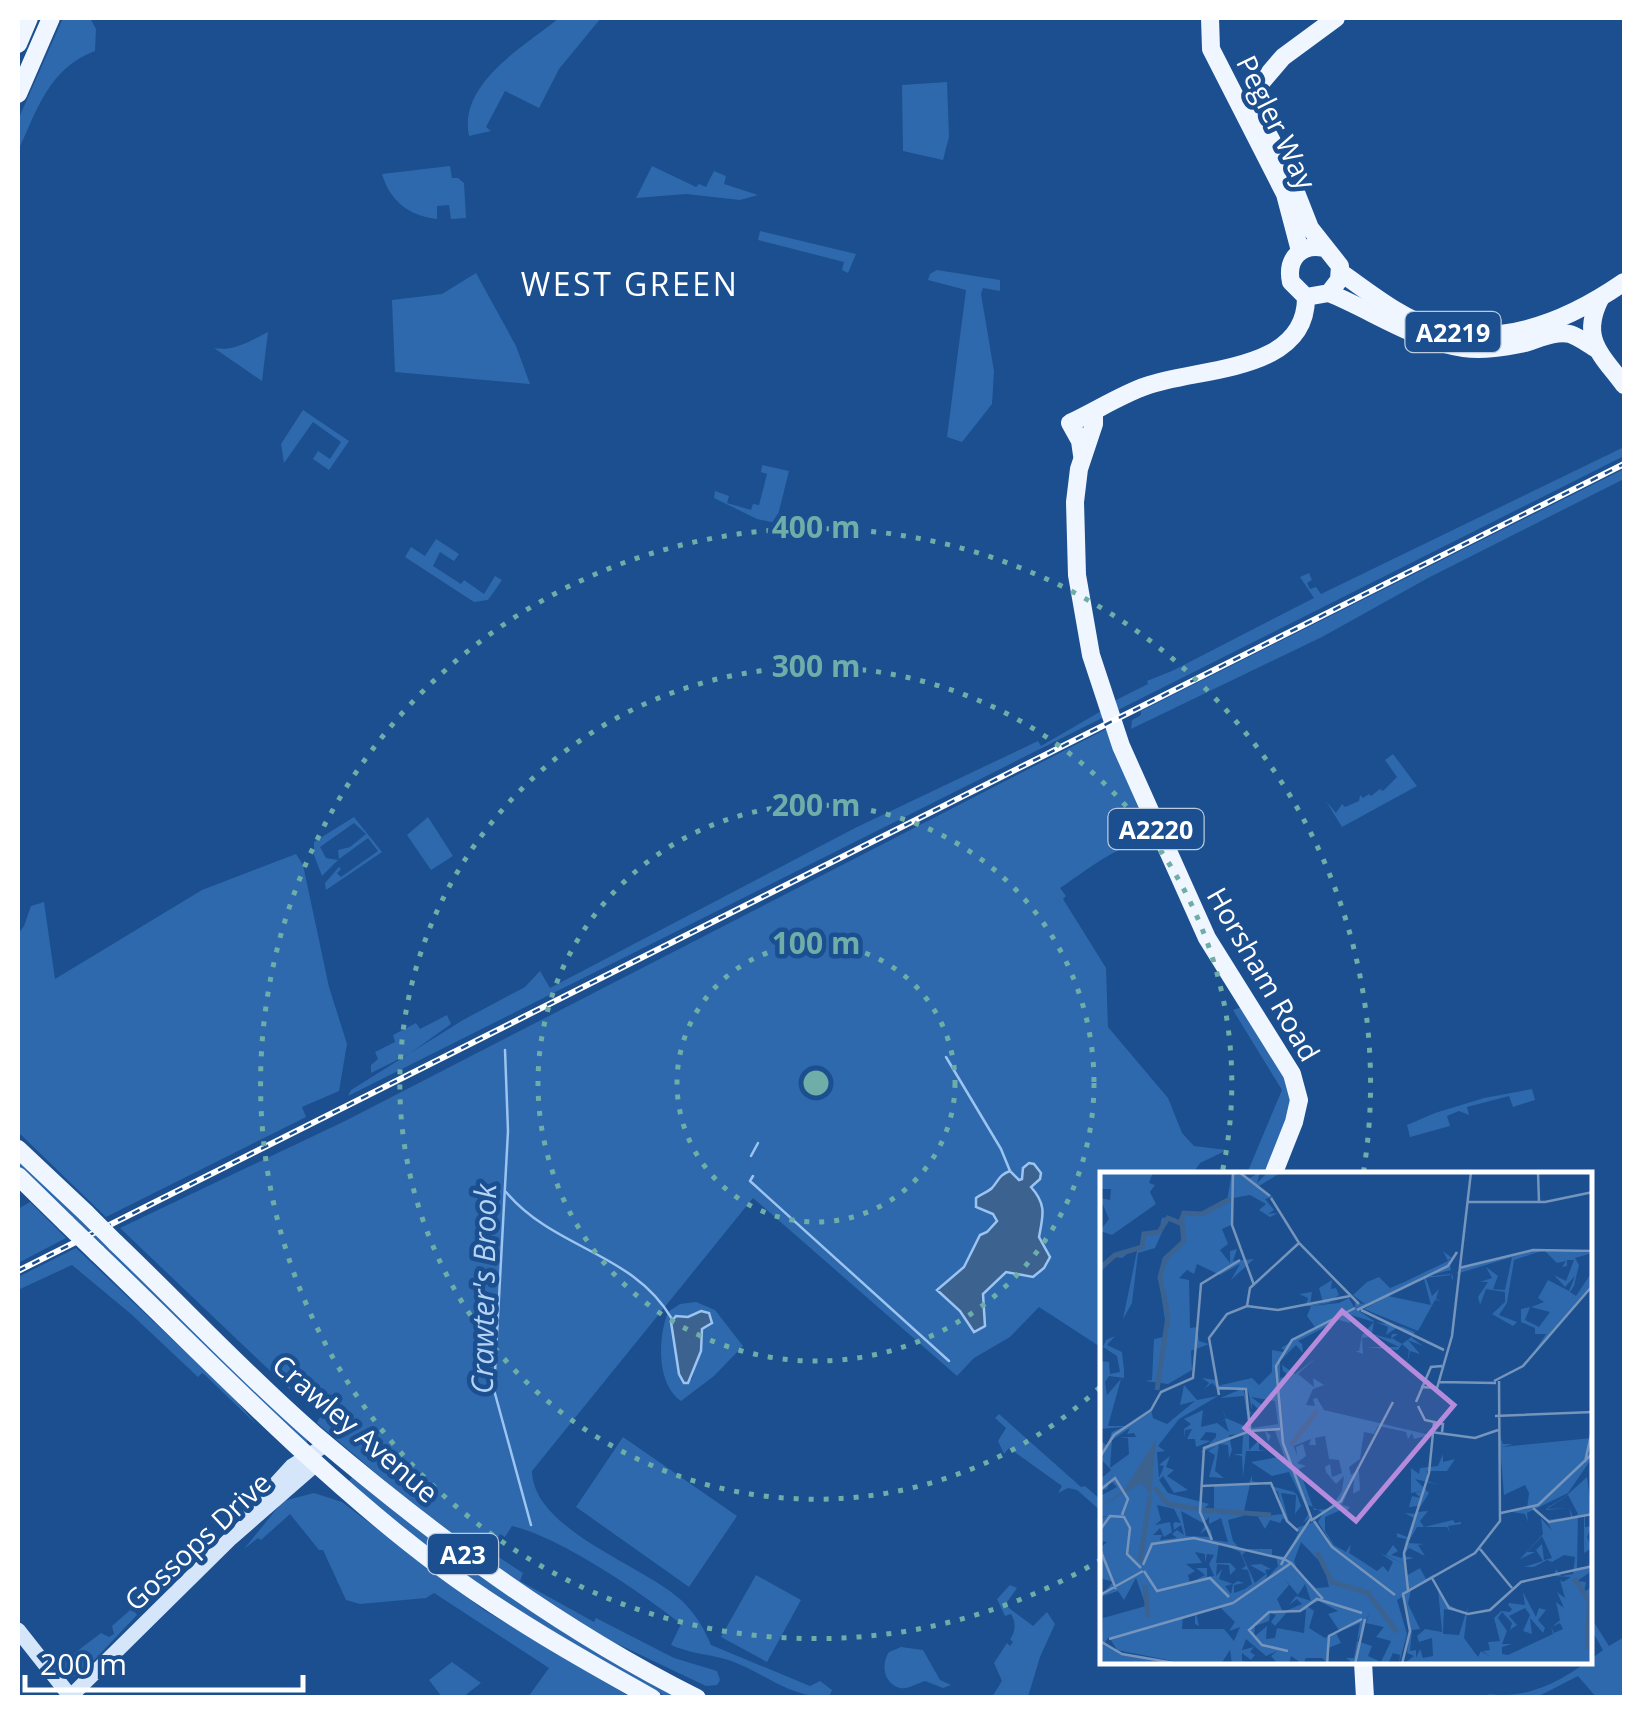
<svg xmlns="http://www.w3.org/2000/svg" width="1642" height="1715" viewBox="0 0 1642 1715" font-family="'Open Sans',sans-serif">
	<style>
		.green { fill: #2e69ad; fill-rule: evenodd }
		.water { fill: #3c6290; stroke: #9cc4f0; stroke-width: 2.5 }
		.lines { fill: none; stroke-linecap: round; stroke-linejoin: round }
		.stream { stroke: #9cc4f0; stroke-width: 2.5 }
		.secondary { stroke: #d6e6fa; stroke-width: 15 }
		.primary { stroke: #f0f6ff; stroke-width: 18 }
		.rail-casing { stroke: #fff; stroke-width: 6 }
		.rail { stroke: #1b4f8f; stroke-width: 2.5; stroke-dasharray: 8; stroke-linecap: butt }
		.primary-bridge { stroke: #f0f6ff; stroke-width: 18 }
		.ring { fill: none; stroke: #6fada8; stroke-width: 5; stroke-dasharray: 5 10 }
		.labels { text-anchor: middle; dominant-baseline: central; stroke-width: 9; stroke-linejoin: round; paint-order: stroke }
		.shield { fill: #1b4f8f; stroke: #bbcadd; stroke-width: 2.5 }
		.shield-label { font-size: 25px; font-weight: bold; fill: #fff }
		.street-label { font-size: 28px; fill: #fff; stroke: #1b4f8f }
		.water-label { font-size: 30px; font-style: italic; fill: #b5d3f5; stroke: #1b4f8f }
		.quarter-label { font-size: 32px; letter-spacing: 2.5px; fill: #fff; stroke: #1b4f8f }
		.inset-river { fill: none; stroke: #3c6290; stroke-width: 5 }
		.inset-road { fill: none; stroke: #7695bc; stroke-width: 2.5 }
		.view { fill: #b68bdc; fill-opacity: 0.15; stroke: #b68bdc; stroke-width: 5 }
		.inset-edge { fill: none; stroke: #fff; stroke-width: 5 }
		.centre { fill: #6fada8; stroke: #1b4f8f; stroke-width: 5 }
		.ring-label { font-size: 30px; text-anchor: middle; font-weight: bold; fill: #6fada8; stroke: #1b4f8f; stroke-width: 9; stroke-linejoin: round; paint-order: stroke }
	</style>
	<rect width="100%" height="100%" fill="#1b4f8f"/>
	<g class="green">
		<path d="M63,18H90L96,29L95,51C49,68 37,110 18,151V120Z"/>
		<path d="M559,18H601L559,69L539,108L505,91L486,127L491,131L469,136C458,83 525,46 559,18Z"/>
		<path d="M947,82L949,137L943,160L903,151L902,85Z"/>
		<path d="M450,166L452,178H458L464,183L466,218L451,219L449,205L437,206V219C409,216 390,201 382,174Z"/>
		<path d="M652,166L696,187L699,184L706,187L714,171L726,176L724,184L758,195L740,200L686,194L636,198Z"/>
		<path d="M760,231L856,254L848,273L842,270L844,262L758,240Z"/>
		<path d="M937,270L1000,280V291L983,288L981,294L994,371L992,404L962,442L947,437L966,290L928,280L930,274Z"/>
		<path d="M476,273L516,346L530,384L395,372L392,300L442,294Z"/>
		<path d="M268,332L262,381L214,348C233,352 252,340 268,332Z"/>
		<path d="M303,410L349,441L329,470L313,459L318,451L330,459L341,442L313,422L284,463L281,444Z"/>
		<path d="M1624,447V456L1118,710L1114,701L1148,684L1147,681L1172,671L1314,598L1300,577L1309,573L1312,580L1307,583L1310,589L1316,587L1321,594Z"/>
		<path d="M762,465L789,471L776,523L757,519L714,498L715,491L729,496L727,503L751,510L753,504L759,505L767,474L761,472Z"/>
		<path d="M1624,469V479L1428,578L1322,637L1131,729L1132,720L1141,715V711Z"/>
		<path d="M436,539L459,554L454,561L440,552L433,566L461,584L464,580L484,594L495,576L502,580L488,600L474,602L405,557L411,547L425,556Z"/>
		<path d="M1103,710L1106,716L348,1096L351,1090L463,1020L525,987L540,971L550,988L855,828L1038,741L1041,746Z"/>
		<path d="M1114,725L1157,839C1145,847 1130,845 1117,851C1097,861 1078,876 1060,888L1066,896L1063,899L1106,968L1108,1027L1168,1098L1182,1133L1194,1146L1227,1150L1200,1163L1192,1175H1102V1348L1039,1307L1010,1337L974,1358L957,1376L753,1198L532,1471C533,1530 643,1565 681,1600C695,1613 704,1628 711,1645L810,1686L820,1681L832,1690L829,1697C785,1697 764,1671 725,1659C706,1654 689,1653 671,1645L681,1624C642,1593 560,1537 512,1526L505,1537L500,1534L497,1540L491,1537L485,1548L523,1573L520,1581L594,1622L596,1618L674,1658L717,1671L720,1680L717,1685L706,1686L584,1628L453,1539L317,1423L320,1417H325L287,1387L120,1228L345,1121Z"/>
		<path d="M1393,754L1417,786L1342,827L1326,801L1336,813L1342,804L1345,807L1359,801L1360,795L1363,798L1369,794L1371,796L1380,789L1383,791L1397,777L1385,760Z"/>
		<path d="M354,817L382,852L326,890L325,883L339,867L341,869L337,873L341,877L378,851L368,838L339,859L338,850L350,847L366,834L354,823L320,847L326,858L338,860L322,876L314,855V842Z"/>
		<path d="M428,817L453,856L431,870L407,835Z"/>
		<path d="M296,854L303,865L329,987L347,1044L339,1091L302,1107L306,1117L106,1217L18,1132V934L24,926L31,906L44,902L55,979L202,890Z"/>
		<path d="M1242,1007L1285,1073L1292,1101L1266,1175H1251L1248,1171L1282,1090L1233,1010Z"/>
		<path d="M447,1015L451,1024L409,1054L371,1073V1065L378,1059L375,1052L395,1042L393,1035L416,1023L420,1029Z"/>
		<path d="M1532,1089L1535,1100L1513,1107L1509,1096L1467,1107L1469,1115L1459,1111L1447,1116L1450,1126L1410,1137L1407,1125L1435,1113L1484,1098Z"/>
		<path d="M18,1155L307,1440V1445L18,1171Z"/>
		<path d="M30,1202L66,1238L18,1263V1209Z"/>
		<path d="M76,1248L234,1398L256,1424L205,1375L202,1373L198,1377L131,1314L72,1265L18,1290V1277Z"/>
		<path d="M696,1302L715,1310L743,1346L714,1376L681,1401C656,1384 658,1337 668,1312L680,1304ZM701,1311L703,1338L692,1379L684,1383L676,1316L688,1317Z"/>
		<path d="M999,1414L1081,1487L1085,1486L1102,1501V1512L1077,1490L1068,1488L1058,1493L1062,1486L1009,1448L1004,1454L998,1441L1006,1428L995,1418Z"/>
		<path d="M623,1437L737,1516L689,1587L576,1507Z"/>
		<path d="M355,1474L687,1697H667L582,1652L454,1571L347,1483Z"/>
		<path d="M314,1493L342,1502L484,1610L630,1697H528L549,1668L434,1593L426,1598L360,1604L346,1600L323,1550H319L290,1514L261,1540L258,1538L244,1549L283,1501Z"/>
		<path d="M756,1575L801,1600L767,1662L721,1637Z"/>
		<path d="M1010,1585L1017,1588L1005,1605L1033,1626L1047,1612L1055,1624L1040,1657L1028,1697H992L1002,1681L994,1663L1007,1643L1010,1646L1013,1642L1010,1639C1016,1631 1016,1622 1011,1614L1005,1616L997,1599Z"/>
		<path d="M157,1594L146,1606L143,1604L135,1612L137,1615L81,1674L72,1677L65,1675L63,1662L101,1633L109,1637L114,1634L112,1626L137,1604Z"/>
		<path d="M1590,1616L1609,1646L1624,1637V1697H1596L1578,1676L1537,1697H1488L1489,1694C1535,1700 1570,1675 1603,1650L1590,1627Z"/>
		<path d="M901,1647L923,1650L940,1680L951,1685L943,1688L925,1681C918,1683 907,1690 900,1688C883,1683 881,1664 889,1652Z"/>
		<path d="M452,1662L481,1683L463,1697H442L429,1680Z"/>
	</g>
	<g class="water">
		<path d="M1029,1163L1034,1164L1041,1173L1040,1179L1031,1187C1047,1205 1043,1215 1039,1237L1050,1257L1044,1268L1033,1277L1006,1272L983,1294L985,1326L974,1332L960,1311L937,1290L964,1267L980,1235L987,1232L997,1221L993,1214L976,1207V1198C981,1194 988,1192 992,1188C999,1180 999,1175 1010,1171L1019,1180L1022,1179L1023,1168Z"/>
		<path d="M701,1311L709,1313L712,1323L702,1329L701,1351L688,1383H684L679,1374L671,1322L676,1316L688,1317Z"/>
	</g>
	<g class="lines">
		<g class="stream">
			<path d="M505,1050L508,1131L494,1390L531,1525"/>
			<path d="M946,1057L1001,1149L1010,1171"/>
			<path d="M751,1156L758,1143"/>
			<path d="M753,1176L750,1181L949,1361"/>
			<path d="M506,1192C555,1250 633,1252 672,1319"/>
		</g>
		<g class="secondary">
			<path d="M251,1511L292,1466L327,1444"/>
			<path d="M18,1630L70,1696"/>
			<path d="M69,1698L231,1538L317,1463"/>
		</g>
		<g class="primary">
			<path d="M1210,18L1211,49L1285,194L1300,251"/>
			<path d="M18,44L29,18"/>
			<path d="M18,94L51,18"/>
			<path d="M1324,248C1301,243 1286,259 1291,282L1306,297L1329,293L1339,280L1340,266L1310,228L1288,172L1268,134L1256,98L1259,85L1283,57L1336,18"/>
			<path d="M1340,272C1369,292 1400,318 1434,328C1501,349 1569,320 1624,282"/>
			<path d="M1329,293C1375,312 1413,340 1464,348C1483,351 1505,347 1525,343C1539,339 1554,331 1570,334C1579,337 1588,344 1597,349"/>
			<path d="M1600,299C1580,339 1601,354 1624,385"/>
			<path d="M1094,412V424L1079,469L1075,502L1077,575L1091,655L1121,746L1207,938L1292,1074L1299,1100L1294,1122L1273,1175"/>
			<path d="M1082,455L1080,441L1070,423C1096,411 1120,395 1146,386C1199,367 1307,373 1306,297"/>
			<path d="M18,1149L86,1213"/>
			<path d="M18,1176L66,1223"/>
			<path d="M116,1243C182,1306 245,1374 314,1434C433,1535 557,1628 697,1698"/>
			<path d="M97,1253C208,1359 316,1474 439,1566C506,1616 580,1658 652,1698"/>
			<path d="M1363,1662L1365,1698"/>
		</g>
		<defs>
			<path id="rail" d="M18,1271L1624,464"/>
		</defs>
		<use href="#rail" class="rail-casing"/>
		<use href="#rail" class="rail"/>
		<g class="primary-bridge">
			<path d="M86,1213L116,1243"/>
			<path d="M66,1223L97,1253"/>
		</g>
	</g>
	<g class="ring">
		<circle cx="816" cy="1083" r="139"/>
		<circle cx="816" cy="1083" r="278"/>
		<path d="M1100 1387A416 416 0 1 1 1222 1173"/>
		<path d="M1102 1559A555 555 0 1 1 1363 1175"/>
	</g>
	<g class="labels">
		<g class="shield">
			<rect x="1405.5" y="312" width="95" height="40" rx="8"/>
			<rect x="1108.5" y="809" width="95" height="40" rx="8"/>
			<rect x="428" y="1534" width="70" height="40" rx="8"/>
		</g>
		<g class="shield-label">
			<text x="1453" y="332">A2219</text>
			<text x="1156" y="829">A2220</text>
			<text x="463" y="1554">A23</text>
		</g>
		<g class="street-label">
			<text transform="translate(1277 122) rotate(64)">Pegler Way</text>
			<text transform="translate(1264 974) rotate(60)">Horsham Road</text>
			<text transform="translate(356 1428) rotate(41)">Crawley Avenue</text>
			<text transform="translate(197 1541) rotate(-43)">Gossops Drive</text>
		</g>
		<g class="water-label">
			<text transform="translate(483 1289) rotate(-89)">Crawter's Brook</text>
		</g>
		<g class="quarter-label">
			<text x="630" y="283">WEST GREEN</text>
		</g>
	</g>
	<g transform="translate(1100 1172)">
		<rect width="492" height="492" fill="#1b4f8f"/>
		<path d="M2,0H53L49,11L55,13L50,20L56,32L12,63L0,59L9,47L0,26L10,28L11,17H0ZM132,0L150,6L160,0L157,11L168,0H182L159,14L173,25L165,27L174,38L168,42L178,41L170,45L159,38L166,32L150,23L133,26L131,53L122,57L128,72L120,78L130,91V79L137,77L133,89L154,87L131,108L140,92L120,103L97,92L94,102L87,98L79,106L89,108L90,156L97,155L99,169L109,172L91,179L92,198L68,212L45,209L52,208L54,167L64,165L66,155L59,107L63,85L81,71L83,54L68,47L55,76L38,81L32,131L23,147L37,79L33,77L22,86L16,85L0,100V94L14,82L40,74L43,62L59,58L62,46L71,45L79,49L84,40L102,41L127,29ZM436,78H455L492,81L475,86L479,93L474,114L470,120L476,124L492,100V112L428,189L446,162H435V156L421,150V137L430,135L425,148L439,155L450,140L431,135L444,130L438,126L448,108L469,119L475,104L465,115L454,103L466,109L474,88H467V94L462,95L466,89L457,91L444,78L414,88L407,131L399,143L417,150L413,154L392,142L405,130V120L386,117L380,133L378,125L388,110H380L392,106L386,95L398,104L393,117L405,118L412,85L356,102L363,94ZM343,79L352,86L356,80L354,87H349L351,98L323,105L350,102L353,104V109L351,103L326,106L332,124L339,117L336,127L342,129L335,128L318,159L264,137L288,124L331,133L324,107L262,134L259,139L274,149L272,162L291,167L292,162H298L292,166L302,172L313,164L298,155L286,163L288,155L276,150L303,155L315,160L312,166L323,174L308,168L320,182L310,179L307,192L309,178L302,172L298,178L266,175H299L276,164L262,166L263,182L255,179H259L262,163L274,150L251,143L250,151L239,148L198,169L202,172L203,181L196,173L180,189V206L192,203H188L183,199L182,193L195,202L217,185L198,202L214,215L213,206L224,213L213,217L206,233L215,234L213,227L217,226L224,238L330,263L314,267L312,261L308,267L306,260L278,254L274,262L264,260L260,287L249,295L251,303L257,299H259L260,318L253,322L254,305L242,333L250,335L247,339L239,331L243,337L225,345V359L234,373L246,380L251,372L249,381L277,399L283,394L288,400L293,390L280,381L304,392L286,383L293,373L298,379L291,383L302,386L306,367L297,365V361L307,365L314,346L305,341L316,342L318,334L309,335L312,324L321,326L315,321L322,319L311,321V296L319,302L320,296L338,294L343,282V290L355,287L347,299H327V309L339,313L315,307L329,321L317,340L328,339L320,349L324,355L353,348L355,351L361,350V352L348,354L350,361L347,355H317L308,371L324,372L318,373L325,384L309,376L303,384L314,386L305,388L306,404L320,396L326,407L334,402L333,404L311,417L308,432L320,457L312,458L310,479L316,478V486L320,477L323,486L333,484L332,466L319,470L317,464L325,457L342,460L338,417L346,433L348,432L361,440L344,437L343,462L359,463L368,434L364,466L378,485L381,479L389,484L383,479L390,478L388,470L400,469L394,446L401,439L410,440L412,437L408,433L409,431L425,433L423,420L436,445L439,436L446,438L438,448L445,456L443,461L430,446L432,462L423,459L430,443L425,436L409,444L417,453L410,458L412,451L402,440L398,446L407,459L402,472H412L402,475V482L408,483L453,462L451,455L454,461L463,457L460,451L452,455L460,448L456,430L464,436L457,420L465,426L460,408L463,410L471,405L454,404L456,397L461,404L473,402L475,385L464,383L452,390L447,388L434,395H424L443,389L436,378L442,372L444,388L452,386L442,364L427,380H435L420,387L443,362L441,346L452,359L446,348L471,345L469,336L473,345L478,342L468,323L447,337L469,336L446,338L447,336L466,324L487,305L492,343H484L485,344V355L492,354L487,365L492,376L484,381V345L478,344L477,396L489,395L485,387L492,399L477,409L486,410L484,420L492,415V492H303L314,484L307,481L310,451L302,425L297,428L307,462L299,492L300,483L293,481L288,492H254L246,486H254L260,451L236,461L241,471L228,476L229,492L222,486H206L203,492L191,484L189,492H178L171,484L177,479L166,484L146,467L142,478L154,475L150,480L155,483L151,488L142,481V489L149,491L132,492L130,478L121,492H88L17,478L9,465L5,470L19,482L78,492H0L3,446L46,434L36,406L24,428L18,419L0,425L13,410L0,406V376L7,370L0,369L1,346L7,344L0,345V324L17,315L10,308L7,317L0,318V299L3,305L11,298L0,286V268L7,274L12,260L23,255L0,257V189L9,190L10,202L20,200L17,184L3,175L6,168L15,164L7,173L22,180L24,198V206L9,204L5,210L7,223L21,207L8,254H28L51,237L53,246L67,252L95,229L80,233L84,213L97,228L118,224L79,247L58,274L65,279L57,280L59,306L64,294L59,293L70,284L66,295L74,298L67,304L88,318L74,321L63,304L59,308L68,321L109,332L103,337L114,340V313L149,312L152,303V309L194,320L197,323L201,334L195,342L196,323L181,321L189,350L196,356L214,350L233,374L218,350L223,341L209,333L208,335L210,341L209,346L203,351L209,341L189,300L172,304L151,290L184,284L175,259L164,257L171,264L168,270L165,259L152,258L149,255L150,245L152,256L178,252L175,229L151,225L162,233L158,237L152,231V238L148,218L143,216L150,240L157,242L151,241L150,244L147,243L144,224L120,226L139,218H119L112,211L104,217L109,211L102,206L116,208L117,214L152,206L159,213L172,200V178L183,180L188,174L184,178L181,176L215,155L207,144L211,134H206L208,126L199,122L212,120L210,133L223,131L219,116L232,108L231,117L236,116L239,123L229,130L239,129L212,134L239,131L249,126L255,137V131L265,132L253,123L267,110L279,105L290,116L302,111L348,89ZM30,256L27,262L34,261L36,265H18L28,266L29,282L10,296L12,268ZM225,264L229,287L239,288L242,301L232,305L230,292L225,295L226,300L236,312L244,304L242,319L230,337L214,338L199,297L206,294L197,291L206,284L203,272L196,275L197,284L194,274L211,267L209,273H216L215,266ZM165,311L178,320L183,342L158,345L165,357L170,348L180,351L169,370L183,346L199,359L187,385L172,383V377H140L133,369L128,348L143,344L150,312ZM57,333L74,337L81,351L75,350L73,352L74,358L81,353L84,363L77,358L72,362L77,366L60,368L62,363H53L60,356L64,365L72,360L70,350L55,353L61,348ZM81,339L103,351L109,345V352L121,346L128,370L111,368L112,364L111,359L108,354L106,352L100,362L107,357L111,365L86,364ZM201,370L224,394L229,415L216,416L198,399L194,389ZM119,371L140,380L146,394L141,397L148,398L152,412L145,417L134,421V413L144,411L138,409L133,412L131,422L125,414L133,412L119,407L122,397L116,404L117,392L129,393L130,403L136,397L130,391H116ZM146,379L176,384L178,394L166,407L167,403L165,398L171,397L161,392L150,393L166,402L155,411L142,383ZM95,380L105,382V391L107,382L114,383L109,392L114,404L107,405V396H96L105,403L90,411L88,403L95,399L86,392L102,391ZM183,405L198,423L205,412L211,429L196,424L189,433L197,427L202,432L183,440L177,427L189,413ZM219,429L238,439L228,442L239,458L225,466L209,456L214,439L207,434ZM120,435L135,450L129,459L140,455L134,469L124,457H82L83,444L95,443V452L99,454L96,441ZM206,438L204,461L177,456L175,466L166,467L167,454L154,465L155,454L169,449L170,441L176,443L171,450L175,454L188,439ZM270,440L266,451L284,455L276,465L291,469L281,490L268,484L272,474L257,469ZM118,227L126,246L149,256V278L159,268V278L167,279H146L143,305L142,284L133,282H142L143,262L129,263L132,278L129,286L128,273L119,272L115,299L124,306L109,305L115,283L108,279L116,274L100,281L116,265V261L106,260L100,268L111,269L96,275L95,267H87L92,257L85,258L84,267V257L91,252L84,247L103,238L101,255L117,251L129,260L125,248L119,250L126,247ZM399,262L403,272H413L402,275L492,266V286L468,321L427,341L428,350L425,342L406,339L427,337L429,321L425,313L404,323Z" fill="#2e69ad" fill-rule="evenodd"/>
		<path d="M56,267L51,325L42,311L0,335L25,317Z" fill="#3c6290"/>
		<path class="inset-river" d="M0,96L15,83L42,75L44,62L59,60L68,46L80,51L84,41L102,42L130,27M57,218L68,144L60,105L65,87L84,69L82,51M191,273L217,239M54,315L68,332L98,337M103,338L171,343M217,380L232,410L268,421L297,460M40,389L50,324M474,406L489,428L488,477M45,413L48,445"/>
		<path class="inset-road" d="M133,0L132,53L154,113M139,0L170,24M438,0L439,30M171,26L199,71L259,132M367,30H445L493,20M359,96L433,78L493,79M147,134L150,116L199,71M255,136L192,168L176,194L183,271L212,348L241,329L293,230M257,138L348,94L357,80M261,138L344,178M394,209L423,194L493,113M338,210L396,211M321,215L337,216L352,164L371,0M118,216L146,217L150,259M119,223L109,166L127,142L147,134L178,138L250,124M316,230L331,195L342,194M318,234L325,248L343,252L342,260M395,244L493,240M331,260L375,266L398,258M0,285L14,263L51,238L61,220L93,206L101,112L140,88M485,290L493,254M101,314L171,311L187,349L198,359M0,318L15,306L28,327L22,343M433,336L449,350L493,342M401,341L438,333L491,283M214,349L232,375L295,423M0,358L10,344L24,345L30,356L27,382L41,396M112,368L100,340L104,276L150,259L180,257M0,377L16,417M380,377L412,416M184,387L211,346M191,391L223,427M43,393L52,372L94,366L184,387M44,399L57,419L110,406L129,425M332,406L349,436L368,442L390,438L421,410L493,394M308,418L304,381L329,301L334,251M0,423L43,399M133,431L191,391L184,387L181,393M9,467L133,431M0,469L22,482L80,492M188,479L162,473L149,458L169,440L200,439L217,427L262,441M227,492L229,464L262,447M255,492L265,447M302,492L310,459L303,422L375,381L400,349L399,209"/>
		<path class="view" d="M242,139L354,233L256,349L145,256Z"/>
		<rect width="492" height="492" class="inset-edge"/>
	</g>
	<circle cx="816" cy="1083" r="15" class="centre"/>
	<g class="ring-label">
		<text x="816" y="538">400 m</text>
		<text x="816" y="677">300 m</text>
		<text x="816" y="816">200 m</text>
		<text x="816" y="954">100 m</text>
	</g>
	<rect width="1642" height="1715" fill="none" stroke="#ffffff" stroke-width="40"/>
	<path d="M25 1675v15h278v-15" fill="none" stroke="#ffffff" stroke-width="5"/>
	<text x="40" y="1675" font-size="30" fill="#ffffff" stroke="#1b4f8f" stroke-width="8" paint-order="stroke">200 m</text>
</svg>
